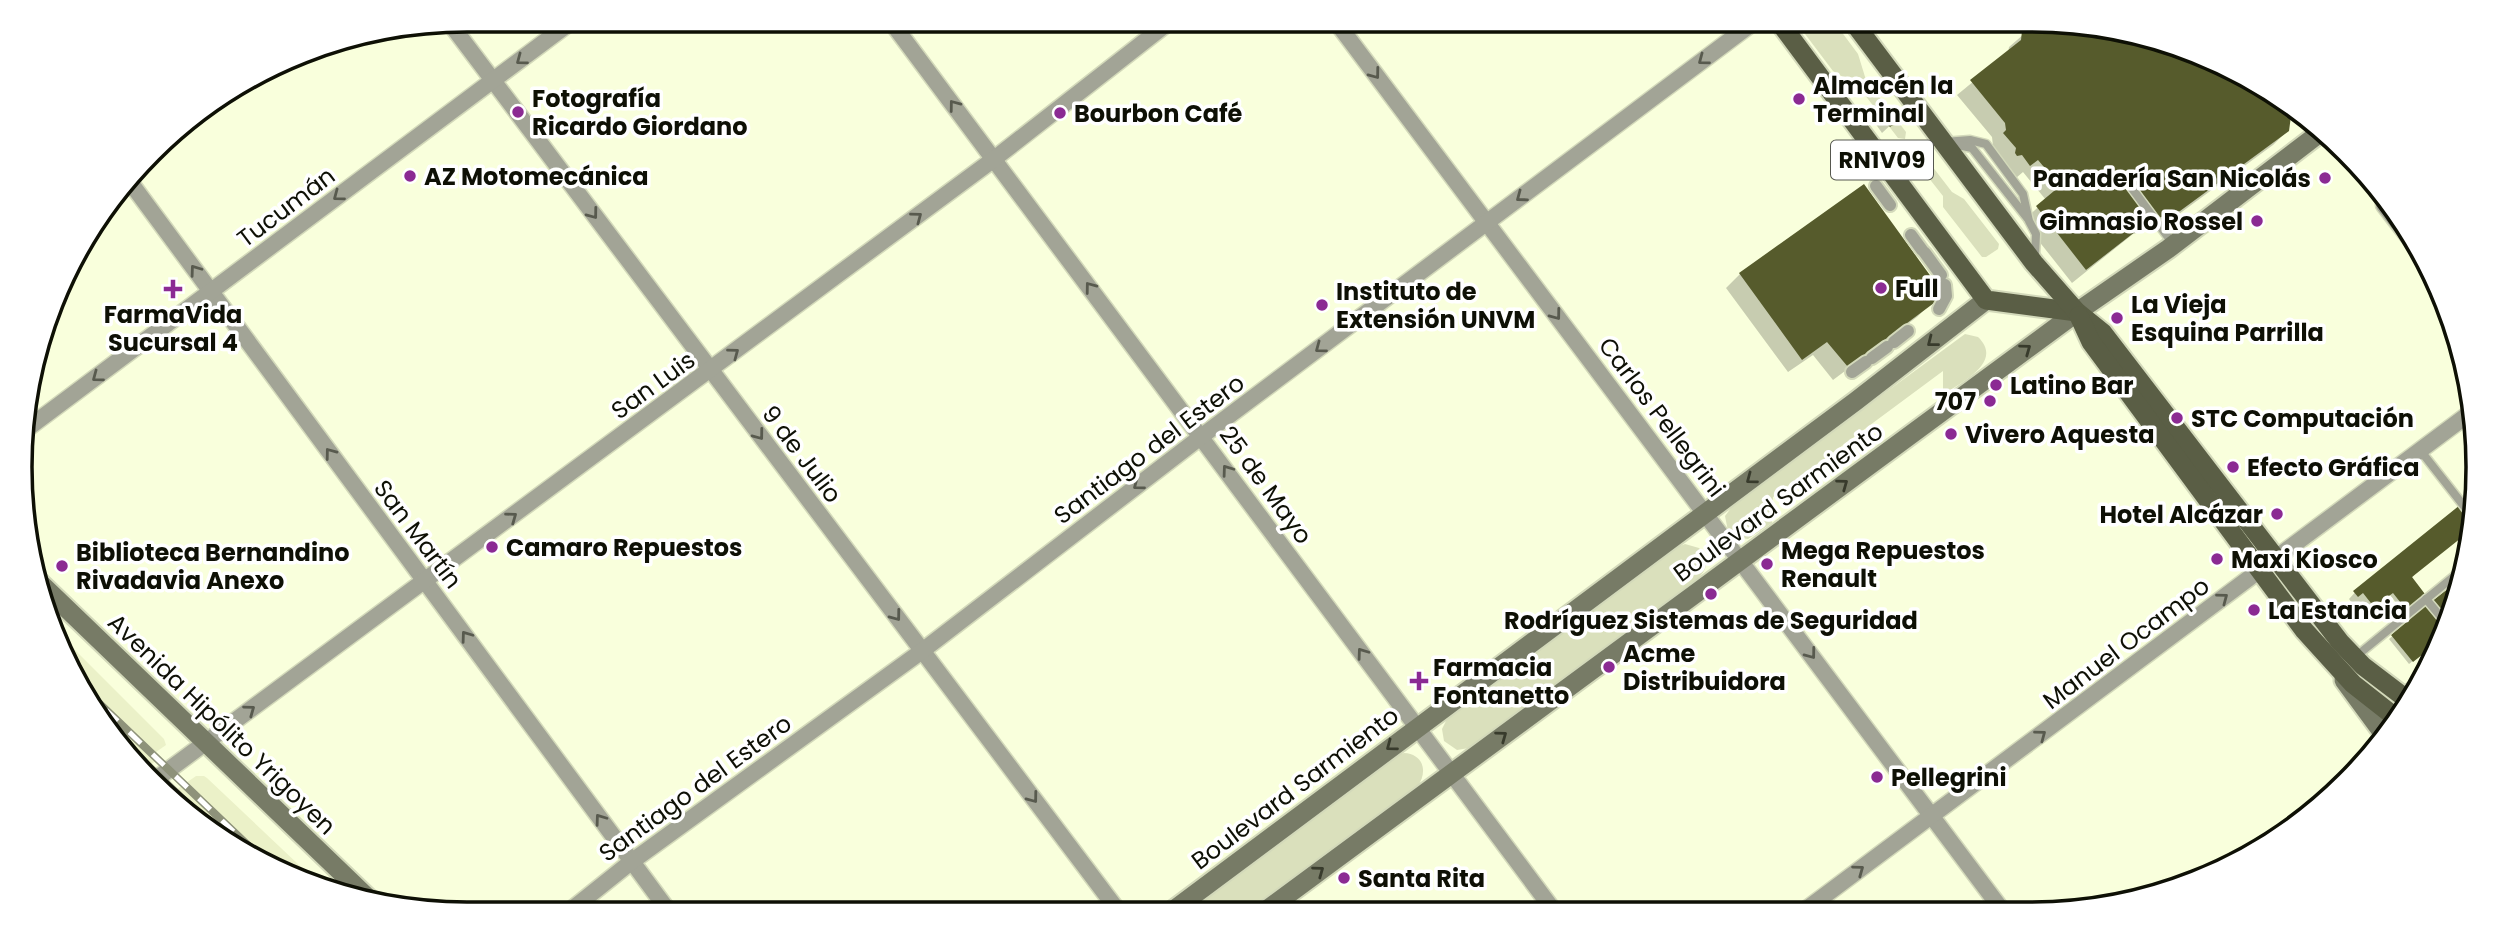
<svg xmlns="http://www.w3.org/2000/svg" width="2497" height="933" viewBox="0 0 2497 933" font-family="Poppins,sans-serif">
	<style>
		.built { fill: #ebf1c8 }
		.green { fill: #dae0bc }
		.shadow { fill: #0003 }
		.building { fill: #565b2c }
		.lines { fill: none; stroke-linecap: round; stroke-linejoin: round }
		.service-casing { stroke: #d3d9ba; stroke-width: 11 }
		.pedestrian-casing { stroke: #d3d9ba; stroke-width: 16 }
		.minor-casing { stroke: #d3d9ba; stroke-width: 19 }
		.secondary-casing { stroke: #d3d9ba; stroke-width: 23 }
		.primary-casing { stroke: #d3d9ba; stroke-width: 23 }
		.service { stroke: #a2a496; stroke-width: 8 }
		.pedestrian { stroke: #a2a496; stroke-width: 12 }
		.minor { stroke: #a2a496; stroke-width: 16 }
		.secondary { stroke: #777b66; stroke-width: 19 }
		.primary { stroke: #5a5e45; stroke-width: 19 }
		.rail-casing { stroke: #8e927a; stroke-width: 8 }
		.rail { stroke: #fff; stroke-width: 5; stroke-dasharray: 16; stroke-linecap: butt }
		.oneway { stroke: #585a4e }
		.oneway2 { stroke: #383b2c }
		.poi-dot { fill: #8b2a93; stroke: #fff; stroke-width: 2.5 }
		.labels { text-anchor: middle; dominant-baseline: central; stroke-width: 7; stroke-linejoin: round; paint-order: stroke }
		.shield { fill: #fff; stroke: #565850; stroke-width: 2 }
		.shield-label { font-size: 23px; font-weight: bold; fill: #0e1005 }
		.poi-label { font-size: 24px; font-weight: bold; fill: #0e1005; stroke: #fff; text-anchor: start }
		.street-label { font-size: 24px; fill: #0e1005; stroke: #fff }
		.rim { fill: none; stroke: #0e1005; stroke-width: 3.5 }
	</style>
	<rect width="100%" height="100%" fill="#f9ffdc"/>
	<g class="built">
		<path d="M63,638L164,739L166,745L156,752L161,757L145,769L94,715Z"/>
		<path d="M196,776H204L207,778L318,883L195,822L169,795Z"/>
	</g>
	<g class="green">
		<path d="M1800,19H1832L1858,54L1866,80L1906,132L1905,139L1898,138L1858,86L1833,71L1802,30Z"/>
		<path d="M1919,156L1925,157L1952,192L1964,199L1999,244L1998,249L1986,257H1982L1943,207V196L1917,163L1916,160Z"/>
		<path d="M1965,334L1978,337C2004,362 1962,382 1943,395V371L1773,497L1772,523L1748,539L1735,537L1728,531L1725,516L1734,504Z"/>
		<path d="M1685,544L1699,548C1708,558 1709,568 1698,578L1469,748L1457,750L1444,741L1442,729L1448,717L1675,548Z"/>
		<path d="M1404,753C1423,754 1428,771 1418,786L1250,912H1186L1396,756Z"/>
	</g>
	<g class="shadow">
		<path d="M2040,20L2147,35L2276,98L2288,130L2273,145L2164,225L2133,234L2072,283L2023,221L2046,200L2023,172L2016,178L1991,148L1993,146L1992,137L1957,95L2008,53L2009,47Z"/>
		<path d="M1882,116L1895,121L1882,133L1875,123Z"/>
		<path d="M1740,274L1932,302L1917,317L1833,380L1813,355L1788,372L1726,288Z"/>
		<path d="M2415,574L2411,579L2431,605L2463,579L2462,583L2438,641L2409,664L2389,639L2410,621L2390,595L2363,617L2349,599L2359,588Z"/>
	</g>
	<g class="building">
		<path d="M2037,20L2147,35L2279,100L2291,116L2289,131L2180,211L2149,221L2086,270L2036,206L2060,186L2038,160L2030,166L2022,155L2017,156L2015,153L2016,148L2003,133L2006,130L2005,123L1970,80L2021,40L2022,31Z"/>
		<path d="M1888,109L1897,122L1890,127L1880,115Z"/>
		<path d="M1864,184L1937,285V298L1934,303L1848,367L1827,342L1802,360L1739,273Z"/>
		<path d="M2460,505L2467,514L2466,534L2412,577L2431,602L2463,577L2437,643L2413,662L2391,635L2412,617L2393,593L2374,607L2363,593L2358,597L2353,591Z"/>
	</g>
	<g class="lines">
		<defs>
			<g id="service">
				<path d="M1944,142L1970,140L1986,144L2023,194L2029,221L2036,234L2035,256"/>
				<path d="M1953,144L1972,148L2028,219"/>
				<path d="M2128,183L2168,237"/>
				<path d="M2420,450L2467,510"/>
				<path d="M2426,599L2446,623"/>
				<path d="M2354,658L2463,569"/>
				<path d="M2400,695L2424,675"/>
			</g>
			<g id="pedestrian">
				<path d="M1876,186L1890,205"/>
				<path d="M1911,235L1922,250"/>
				<path d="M1925,253L1941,275"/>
				<path d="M1939,309L1946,296L1945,285"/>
				<path d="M1894,342L1908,331"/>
				<path d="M1872,358L1887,347"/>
				<path d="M1852,372L1866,362"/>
			</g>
			<g id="minor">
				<path d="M889,19L1554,911"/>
				<path d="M1334,19L2002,910"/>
				<path d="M449,22L1119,912"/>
				<path d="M130,182L670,913"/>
				<path d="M2384,205L2422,254"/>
				<path d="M24,431L575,19"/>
				<path d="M155,780L994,159L1173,19"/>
				<path d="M1804,911L2474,410"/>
				<path d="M566,914L631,862L922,651L1202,436L1758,19"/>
			</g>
			<g id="secondary">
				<path d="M39,582L371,901"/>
				<path d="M2344,680L2383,733"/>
				<path d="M1171,912L1856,401L1986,300"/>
				<path d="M1264,912L2077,312L2168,249L2321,132"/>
			</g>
			<g id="primary">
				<path d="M1777,19L1986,300L2077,312"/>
				<path d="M1851,19L2034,263L2077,312L2103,333L2340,642L2363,666L2409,701"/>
				<path d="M2079,316L2091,342L2304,630L2353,684L2395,717"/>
			</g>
		</defs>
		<use href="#service" class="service-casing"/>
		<use href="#pedestrian" class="pedestrian-casing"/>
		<use href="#minor" class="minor-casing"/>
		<use href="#secondary" class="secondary-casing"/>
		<use href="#primary" class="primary-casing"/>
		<use href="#service" class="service"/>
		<use href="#pedestrian" class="pedestrian"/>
		<use href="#minor" class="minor"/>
		<use href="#secondary" class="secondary"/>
		<use href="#primary" class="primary"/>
		<defs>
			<g id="rail">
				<path d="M83,688L254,851"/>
				<path d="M94,714L218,833"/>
			</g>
		</defs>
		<use href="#rail" class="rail-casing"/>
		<use href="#rail" class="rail"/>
	</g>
	<defs><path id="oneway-chevron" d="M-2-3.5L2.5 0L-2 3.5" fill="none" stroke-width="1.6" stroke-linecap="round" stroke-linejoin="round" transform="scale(1.75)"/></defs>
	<g class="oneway">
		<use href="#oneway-chevron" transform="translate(521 60) rotate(143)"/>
		<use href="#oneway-chevron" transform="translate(1703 60) rotate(143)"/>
		<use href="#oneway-chevron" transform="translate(1375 74) rotate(53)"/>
		<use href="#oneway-chevron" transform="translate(954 105) rotate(-127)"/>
		<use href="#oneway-chevron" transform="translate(338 196) rotate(143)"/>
		<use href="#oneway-chevron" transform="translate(1521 197) rotate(143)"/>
		<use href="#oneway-chevron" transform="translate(593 214) rotate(53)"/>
		<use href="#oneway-chevron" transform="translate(917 217) rotate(-37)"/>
		<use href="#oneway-chevron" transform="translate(195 270) rotate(-126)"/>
		<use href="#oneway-chevron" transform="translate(1090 287) rotate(-127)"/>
		<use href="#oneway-chevron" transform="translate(1556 315) rotate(53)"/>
		<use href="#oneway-chevron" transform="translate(1320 348) rotate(143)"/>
		<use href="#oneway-chevron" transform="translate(734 353) rotate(-37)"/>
		<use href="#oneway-chevron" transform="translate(97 377) rotate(143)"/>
		<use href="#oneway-chevron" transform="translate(759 435) rotate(53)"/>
		<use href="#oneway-chevron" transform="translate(330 453) rotate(-127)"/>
		<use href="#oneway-chevron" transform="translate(1227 470) rotate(-126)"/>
		<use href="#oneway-chevron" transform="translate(1138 485) rotate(143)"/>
		<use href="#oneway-chevron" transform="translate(512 517) rotate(-36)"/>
		<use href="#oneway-chevron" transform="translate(2223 598) rotate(-37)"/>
		<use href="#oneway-chevron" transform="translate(896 616) rotate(53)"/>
		<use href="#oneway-chevron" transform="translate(466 636) rotate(-126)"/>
		<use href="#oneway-chevron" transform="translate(1362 653) rotate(-126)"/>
		<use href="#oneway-chevron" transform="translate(1811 654) rotate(53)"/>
		<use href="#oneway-chevron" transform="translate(250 710) rotate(-36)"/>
		<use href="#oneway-chevron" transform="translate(2041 735) rotate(-37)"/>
		<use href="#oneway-chevron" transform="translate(1033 798) rotate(53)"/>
		<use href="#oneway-chevron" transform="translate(600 819) rotate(-126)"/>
		<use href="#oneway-chevron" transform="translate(1859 870) rotate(-36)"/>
	</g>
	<g class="oneway2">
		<use href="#oneway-chevron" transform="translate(1932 342) rotate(142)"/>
		<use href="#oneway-chevron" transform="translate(2026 349) rotate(-36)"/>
		<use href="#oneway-chevron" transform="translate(1751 479) rotate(143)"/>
		<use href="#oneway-chevron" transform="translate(1843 484) rotate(-36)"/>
		<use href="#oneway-chevron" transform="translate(1502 736) rotate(-36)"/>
		<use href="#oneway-chevron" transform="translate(1391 746) rotate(143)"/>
		<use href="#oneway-chevron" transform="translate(1319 871) rotate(-36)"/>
	</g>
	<g class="poi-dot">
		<circle cx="1799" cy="99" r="7"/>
		<circle cx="518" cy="112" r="7"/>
		<circle cx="1060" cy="113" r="7"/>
		<circle cx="410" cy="176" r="7"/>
		<circle cx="2325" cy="178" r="7"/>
		<circle cx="2257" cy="221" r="7"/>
		<circle cx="1881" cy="288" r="7"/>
		<path d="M169.5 278.5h7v7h7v7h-7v7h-7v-7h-7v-7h7z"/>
		<circle cx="1322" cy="305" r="7"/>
		<circle cx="2117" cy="318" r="7"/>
		<circle cx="1996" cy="385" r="7"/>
		<circle cx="1990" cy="401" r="7"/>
		<circle cx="2177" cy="418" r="7"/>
		<circle cx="1951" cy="434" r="7"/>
		<circle cx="2233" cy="467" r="7"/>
		<circle cx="2277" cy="514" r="7"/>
		<circle cx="492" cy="547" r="7"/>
		<circle cx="2217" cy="559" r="7"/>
		<circle cx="1767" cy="564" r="7"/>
		<circle cx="62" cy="566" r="7"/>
		<circle cx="1711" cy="594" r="7"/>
		<circle cx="2254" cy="610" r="7"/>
		<circle cx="1609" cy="667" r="7"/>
		<path d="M1415.5 670.5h7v7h7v7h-7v7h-7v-7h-7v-7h7z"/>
		<circle cx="1877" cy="777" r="7"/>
		<circle cx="1344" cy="878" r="7"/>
	</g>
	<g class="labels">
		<rect class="shield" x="1831" y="140.5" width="102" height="39" rx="5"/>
		<g class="shield-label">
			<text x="1882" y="160">RN1V09</text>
		</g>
		<g class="poi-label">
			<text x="1813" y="85">Almacén la<tspan x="1813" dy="28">Terminal</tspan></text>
			<text x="532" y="98">Fotografía<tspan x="532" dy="28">Ricardo Giordano</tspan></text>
			<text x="1074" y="113">Bourbon Café</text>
			<text x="424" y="176">AZ Motomecánica</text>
			<text x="2311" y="178" text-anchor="end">Panadería San Nicolás</text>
			<text x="2243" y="221" text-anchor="end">Gimnasio Rossel</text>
			<text x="1895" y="288">Full</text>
			<text x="1336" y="291">Instituto de<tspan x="1336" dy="28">Extensión UNVM</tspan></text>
			<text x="2131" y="304">La Vieja<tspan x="2131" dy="28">Esquina Parrilla</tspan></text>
			<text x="173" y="314" text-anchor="middle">FarmaVida<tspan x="173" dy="28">Sucursal 4</tspan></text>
			<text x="2010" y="385">Latino Bar</text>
			<text x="1976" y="401" text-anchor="end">707</text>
			<text x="2191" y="418">STC Computación</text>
			<text x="1965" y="434">Vivero Aquesta</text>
			<text x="2247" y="467">Efecto Gráfica</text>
			<text x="2263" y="514" text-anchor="end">Hotel Alcázar</text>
			<text x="506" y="547">Camaro Repuestos</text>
			<text x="1781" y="550">Mega Repuestos<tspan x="1781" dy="28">Renault</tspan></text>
			<text x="76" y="552">Biblioteca Bernandino<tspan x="76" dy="28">Rivadavia Anexo</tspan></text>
			<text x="2231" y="559">Maxi Kiosco</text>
			<text x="2268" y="610">La Estancia</text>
			<text x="1711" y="620" text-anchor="middle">Rodríguez Sistemas de Seguridad</text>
			<text x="1623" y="653">Acme<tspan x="1623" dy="28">Distribuidora</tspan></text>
			<text x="1433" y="667">Farmacia<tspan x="1433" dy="28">Fontanetto</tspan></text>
			<text x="1891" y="777">Pellegrini</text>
			<text x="1358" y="878">Santa Rita</text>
		</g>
		<g class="street-label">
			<text transform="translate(286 207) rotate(-37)">Tucumán</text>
			<text transform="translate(653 385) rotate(-36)">San Luis</text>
			<text transform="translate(1662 417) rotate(53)">Carlos Pellegrini</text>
			<text transform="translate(1149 449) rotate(-37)">Santiago del Estero</text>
			<text transform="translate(802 454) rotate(53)">9 de Julio</text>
			<text transform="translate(1266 485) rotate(54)">25 de Mayo</text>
			<text transform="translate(1778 502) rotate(-36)">Boulevard Sarmiento</text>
			<text transform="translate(418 534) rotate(53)">San Martín</text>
			<text transform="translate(2126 643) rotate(-37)">Manuel Ocampo</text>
			<text transform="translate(222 724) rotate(44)">Avenida Hipólito Yrigoyen</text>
			<text transform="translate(695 788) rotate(-36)">Santiago del Estero</text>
			<text transform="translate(1295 788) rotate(-37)">Boulevard Sarmiento</text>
		</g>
	</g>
	<path d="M0 0H2497V933H0ZM467 32H2031A435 435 0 0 1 2466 467V467A435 435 0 0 1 2031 902H467A435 435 0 0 1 32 467V467A435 435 0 0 1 467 32Z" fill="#fff" fill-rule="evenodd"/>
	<path class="rim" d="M467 32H2031A435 435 0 0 1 2466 467V467A435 435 0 0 1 2031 902H467A435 435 0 0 1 32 467V467A435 435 0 0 1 467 32Z"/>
</svg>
